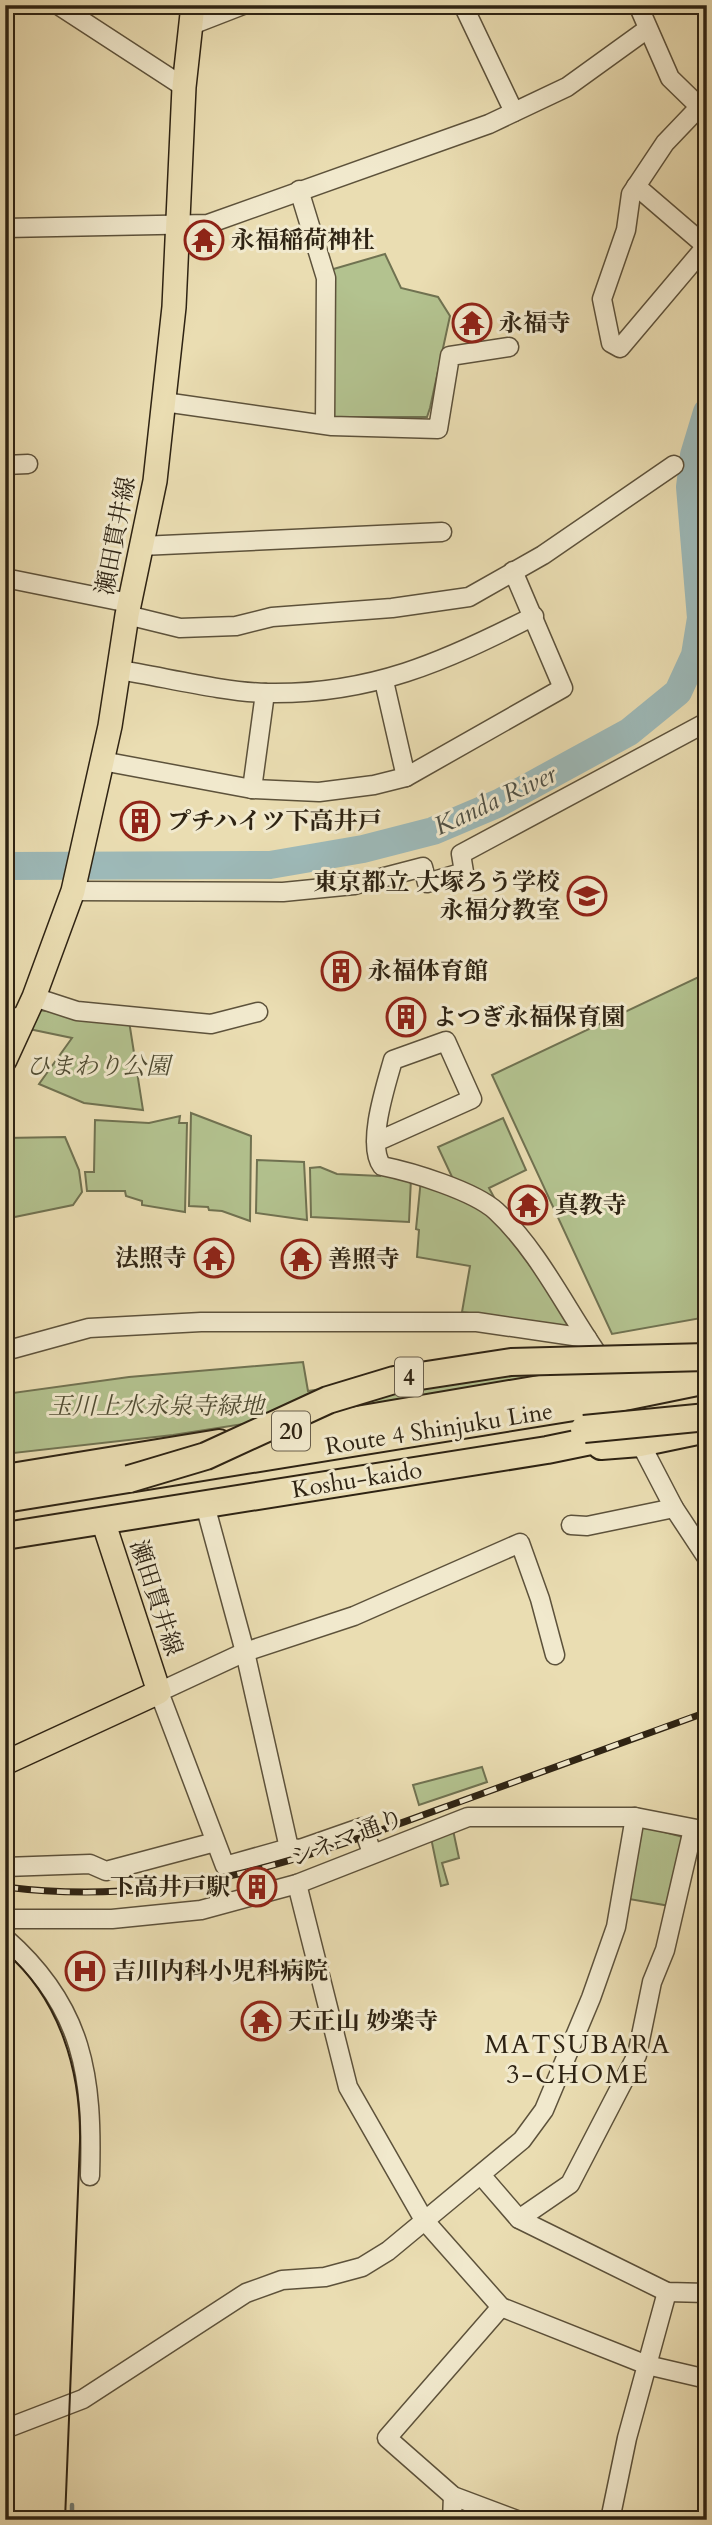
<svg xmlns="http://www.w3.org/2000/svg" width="712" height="2525" viewBox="0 0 712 2525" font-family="Cardo,'Noto Serif JP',serif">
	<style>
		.green { fill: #b3c28f; stroke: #707251; stroke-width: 2 }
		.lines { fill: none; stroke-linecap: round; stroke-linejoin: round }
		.stream { stroke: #717d76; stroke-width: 4.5 }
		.river { stroke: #9db9b8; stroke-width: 28 }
		.minor-casing { stroke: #5d523b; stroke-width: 21 }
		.major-casing { stroke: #2e2313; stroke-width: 26 }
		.highway-casing { stroke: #2e2313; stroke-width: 30 }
		.minor { stroke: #f1e9cd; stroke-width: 18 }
		.major { stroke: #eaddb2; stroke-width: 23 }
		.highway { stroke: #eaddb2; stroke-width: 26 }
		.tram { stroke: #2e2313; stroke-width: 2 }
		.rail-casing { stroke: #2e2313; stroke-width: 7 }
		.rail { stroke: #f1e9cd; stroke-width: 4.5; stroke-dasharray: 13; stroke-linecap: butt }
		.highway-bridge-casing { stroke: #2e2313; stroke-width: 30; stroke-linecap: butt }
		.highway-bridge { stroke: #eaddb2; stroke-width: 26 }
		.labels { text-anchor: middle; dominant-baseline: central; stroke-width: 6; stroke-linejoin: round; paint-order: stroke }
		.shield { fill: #f1e9cd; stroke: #685e4b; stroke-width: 2 }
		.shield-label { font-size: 23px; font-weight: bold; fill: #2e2313 }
		.poi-label { font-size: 24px; font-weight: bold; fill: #2e2313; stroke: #f1e9cd; text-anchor: start }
		.street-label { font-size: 24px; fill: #2e2313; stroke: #f1e9cd }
		.park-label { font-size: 24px; font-style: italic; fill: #4f4b32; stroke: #f1e9cd }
		.water-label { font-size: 26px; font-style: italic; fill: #4f5045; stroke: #f1e9cd }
		.neighbourhood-label { font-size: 26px; letter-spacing: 2px; fill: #2e2313; stroke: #f1e9cd }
	</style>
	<rect width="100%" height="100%" fill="#eaddb2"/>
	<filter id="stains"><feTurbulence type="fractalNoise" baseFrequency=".00286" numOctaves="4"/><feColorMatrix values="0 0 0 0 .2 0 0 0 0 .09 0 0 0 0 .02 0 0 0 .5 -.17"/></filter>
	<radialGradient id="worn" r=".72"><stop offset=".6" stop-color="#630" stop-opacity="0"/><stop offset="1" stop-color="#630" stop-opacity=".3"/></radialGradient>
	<g class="green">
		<path d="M385,254L401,288L438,297L450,316L430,408L427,417H332L330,270Z"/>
		<path d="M707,973V1317L612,1334L492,1075Z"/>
		<path d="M38,1010L129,1021L143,1110L84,1103L39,1084L72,1038L29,1029Z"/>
		<path d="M191,1113L251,1136L250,1221L222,1211L209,1210L208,1207L189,1206Z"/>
		<path d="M180,1116L179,1123H187L185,1212L142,1205V1201L126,1196L125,1191H87L85,1172H94L95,1120L149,1123Z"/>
		<path d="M503,1118L526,1170L489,1188L496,1201L453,1179L438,1147Z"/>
		<path d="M65,1137L79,1170L82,1192L73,1205L5,1219V1138Z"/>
		<path d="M257,1160L304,1162L307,1220L256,1213Z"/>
		<path d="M320,1167L337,1174L380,1176L381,1171L411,1178L409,1222L311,1217L310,1168Z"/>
		<path d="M421,1179L493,1215L576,1328L462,1312L470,1266L417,1257L419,1230L416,1229Z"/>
		<path d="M591,1350L568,1373L173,1435L5,1454V1394L129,1377L303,1362L308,1391Z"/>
		<path d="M482,1767L487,1782L419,1805L413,1785Z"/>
		<path d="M642,1826L683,1837L670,1906L629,1899Z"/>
		<path d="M453,1830L459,1858L442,1863L448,1884L441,1886L431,1838Z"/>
	</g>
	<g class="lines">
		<path class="stream" d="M72,2520V2505"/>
		<path class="river" d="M5,866L270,865L363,849L433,831L499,803L629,732L678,692L695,655L701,618L690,487L694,455L707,412"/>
		<defs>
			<g id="minor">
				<path d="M58,5L184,87"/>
				<path d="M463,5L514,112"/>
				<path d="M638,5L670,78L707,114"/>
				<path d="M189,26L243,5"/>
				<path d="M707,99L665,143L631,194L626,230L602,299L611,343L620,348L707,245"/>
				<path d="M636,186L707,247"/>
				<path d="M299,190L326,278L325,423"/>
				<path d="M5,228L208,224L489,124L567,87L646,30"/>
				<path d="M164,402L332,426L438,429L450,356L509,347"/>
				<path d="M5,465L28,464"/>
				<path d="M141,546L442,532"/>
				<path d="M5,578L129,603"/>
				<path d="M127,615L180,628L236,626L272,617L392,608L469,597L543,555L674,465"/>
				<path d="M119,670C164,677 223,692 267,693C370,695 444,662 534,616"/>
				<path d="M384,681L406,777"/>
				<path d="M102,761L252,789L319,792L374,785L406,777L563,688L513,571"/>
				<path d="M252,789L265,693"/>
				<path d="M73,891L283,892L354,885L423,867L427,883L464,872L461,854L707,722"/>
				<path d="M34,997L77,1011L211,1024L258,1012"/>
				<path d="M5,1022L26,1014"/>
				<path d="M376,1142L472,1099L446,1041L393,1060C386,1085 366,1145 382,1166C412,1172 474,1191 496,1211C539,1251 566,1309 599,1356L603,1366"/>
				<path d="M5,1351L89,1328L201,1322H477L587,1338"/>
				<path d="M636,1435L674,1508L707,1558"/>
				<path d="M205,1505L245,1652L289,1848"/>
				<path d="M571,1525L587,1526L674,1508"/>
				<path d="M372,1853L363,1827L300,1849L289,1848L225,1866L159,1692L245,1652L354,1616L520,1543L540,1599L555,1655"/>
				<path d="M5,1867L90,1864L106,1871L215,1842"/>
				<path d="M297,1884L348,2087L424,2220L501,2307L647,2365L707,2379"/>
				<path d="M5,1922L14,1919H112L201,1910L297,1884L468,1817H635L707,1831"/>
				<path d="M5,1938C84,2007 93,2077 90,2176"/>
				<path d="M481,2175L519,2219L667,2292L707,2293"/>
				<path d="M519,2219L570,2184L637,2055L652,1982L665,1950L693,1829"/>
				<path d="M501,2307L387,2438L453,2496L517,2520"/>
				<path d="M5,2429L83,2399L246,2293L282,2280L325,2277L362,2267L388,2251L522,2140L544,2110L591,1998L616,1927L635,1817"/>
				<path d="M452,2520L453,2496"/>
				<path d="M610,2520L627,2438L667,2292"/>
			</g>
			<g id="major">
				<path d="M5,1060L34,997L73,891L110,726L127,615L155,481L174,307L184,87L193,5"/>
				<path d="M5,1763L159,1692L103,1521"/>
			</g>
			<g id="highway">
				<path d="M257,1437L681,1365"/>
				<path d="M601,1446L640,1443L707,1429"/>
				<path d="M5,1478L219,1443"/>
				<path d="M5,1499L580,1406L707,1380"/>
				<path d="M5,1536L547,1450L620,1435"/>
			</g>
		</defs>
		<use href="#minor" class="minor-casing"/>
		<use href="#major" class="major-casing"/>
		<use href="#highway" class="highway-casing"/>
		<use href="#minor" class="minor"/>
		<use href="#major" class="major"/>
		<use href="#highway" class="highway"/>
		<path class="tram" d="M5,1952C60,1999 81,2071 80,2141L65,2520"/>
		<defs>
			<path id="rail" d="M5,1887C173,1908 295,1862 448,1806C534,1775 620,1743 707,1712"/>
		</defs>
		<use href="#rail" class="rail-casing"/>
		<use href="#rail" class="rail"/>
		<defs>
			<g id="highway-bridge">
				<path d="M584,1429L707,1417"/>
				<path d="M129,1479L206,1456L328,1400L394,1380L511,1362L707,1357"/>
			</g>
		</defs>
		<use href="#highway-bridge" class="highway-bridge-casing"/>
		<use href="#highway-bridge" class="highway-bridge"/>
	</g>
	<defs>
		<symbol id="temple-ring" viewBox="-11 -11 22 22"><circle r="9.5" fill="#f1e9cd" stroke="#8f2418" stroke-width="1.5"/><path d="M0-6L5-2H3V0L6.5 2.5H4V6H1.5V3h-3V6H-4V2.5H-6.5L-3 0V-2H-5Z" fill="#8f2418"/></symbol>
		<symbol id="building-ring" viewBox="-11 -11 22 22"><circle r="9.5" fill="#f1e9cd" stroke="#8f2418" stroke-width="1.5"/><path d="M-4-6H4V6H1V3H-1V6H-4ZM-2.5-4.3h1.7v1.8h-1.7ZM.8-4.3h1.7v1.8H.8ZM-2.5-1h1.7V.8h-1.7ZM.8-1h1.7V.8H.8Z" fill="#8f2418"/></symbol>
		<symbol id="school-ring" viewBox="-11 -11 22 22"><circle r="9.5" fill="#f1e9cd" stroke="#8f2418" stroke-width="1.5"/><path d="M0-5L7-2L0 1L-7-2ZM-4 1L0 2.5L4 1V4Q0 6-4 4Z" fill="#8f2418"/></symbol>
		<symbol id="hospital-ring" viewBox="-11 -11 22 22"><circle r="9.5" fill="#f1e9cd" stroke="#8f2418" stroke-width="1.5"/><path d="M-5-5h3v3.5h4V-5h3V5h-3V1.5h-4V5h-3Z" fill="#8f2418"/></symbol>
	</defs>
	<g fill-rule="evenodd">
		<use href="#temple-ring" x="182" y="218" width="44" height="44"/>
		<use href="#temple-ring" x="450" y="301" width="44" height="44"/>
		<use href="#building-ring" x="118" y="799" width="44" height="44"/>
		<use href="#school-ring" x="565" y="874" width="44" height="44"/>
		<use href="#building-ring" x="319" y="949" width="44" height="44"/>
		<use href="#building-ring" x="384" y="995" width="44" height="44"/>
		<use href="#temple-ring" x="506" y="1183" width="44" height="44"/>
		<use href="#temple-ring" x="192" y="1236" width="44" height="44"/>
		<use href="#temple-ring" x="279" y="1237" width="44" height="44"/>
		<use href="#building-ring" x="235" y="1865" width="44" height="44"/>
		<use href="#hospital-ring" x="63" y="1949" width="44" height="44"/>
		<use href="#temple-ring" x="239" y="1999" width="44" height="44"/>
	</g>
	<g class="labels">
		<g class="shield">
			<rect x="395" y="1357.5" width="28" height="39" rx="5"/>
			<rect x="272" y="1411.5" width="38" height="39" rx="5"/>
		</g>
		<g class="shield-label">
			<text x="409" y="1377">4</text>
			<text x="291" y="1431">20</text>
		</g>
		<g class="poi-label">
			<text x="231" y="240">永福稲荷神社</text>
			<text x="499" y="323">永福寺</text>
			<text x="167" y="821">プチハイツ下高井戸</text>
			<text x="560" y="882" text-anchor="end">東京都立 大塚ろう学校<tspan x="560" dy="28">永福分教室</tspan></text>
			<text x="368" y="971">永福体育館</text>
			<text x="433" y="1017">よつぎ永福保育園</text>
			<text x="555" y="1205">真教寺</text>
			<text x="187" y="1258" text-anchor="end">法照寺</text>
			<text x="328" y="1259">善照寺</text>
			<text x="230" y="1887" text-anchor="end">下高井戸駅</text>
			<text x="112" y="1971">吉川内科小児科病院</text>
			<text x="288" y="2021">天正山 妙楽寺</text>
		</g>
		<g class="street-label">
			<text transform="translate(116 536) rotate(-79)">瀬田貫井線</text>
			<text transform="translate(439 1429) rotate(-9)">Route 4 Shinjuku Line</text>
			<text transform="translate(357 1480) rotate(-9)">Koshu-kaido</text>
			<text transform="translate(156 1598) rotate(72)">瀬田貫井線</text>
			<text transform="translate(347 1838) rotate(-21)">シネマ通り</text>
		</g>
		<g class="park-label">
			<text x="98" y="1066">ひまわり公園</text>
			<text x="156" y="1406">玉川上水永泉寺緑地</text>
		</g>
		<g class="water-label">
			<text transform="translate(495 800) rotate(-25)">Kanda River</text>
		</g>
		<g class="neighbourhood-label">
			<text x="578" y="2044">MATSUBARA<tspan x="578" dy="30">3-CHOME</tspan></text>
		</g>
	</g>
	<rect width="712" height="2525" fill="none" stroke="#eaddb2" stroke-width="28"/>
	<rect x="7" y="7" width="698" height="2511" fill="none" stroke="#2e2313" stroke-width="3.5"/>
	<rect x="14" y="14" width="684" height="2497" fill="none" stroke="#2e2313" stroke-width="2"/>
	<rect width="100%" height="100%" filter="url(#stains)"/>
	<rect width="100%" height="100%" fill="url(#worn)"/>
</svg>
